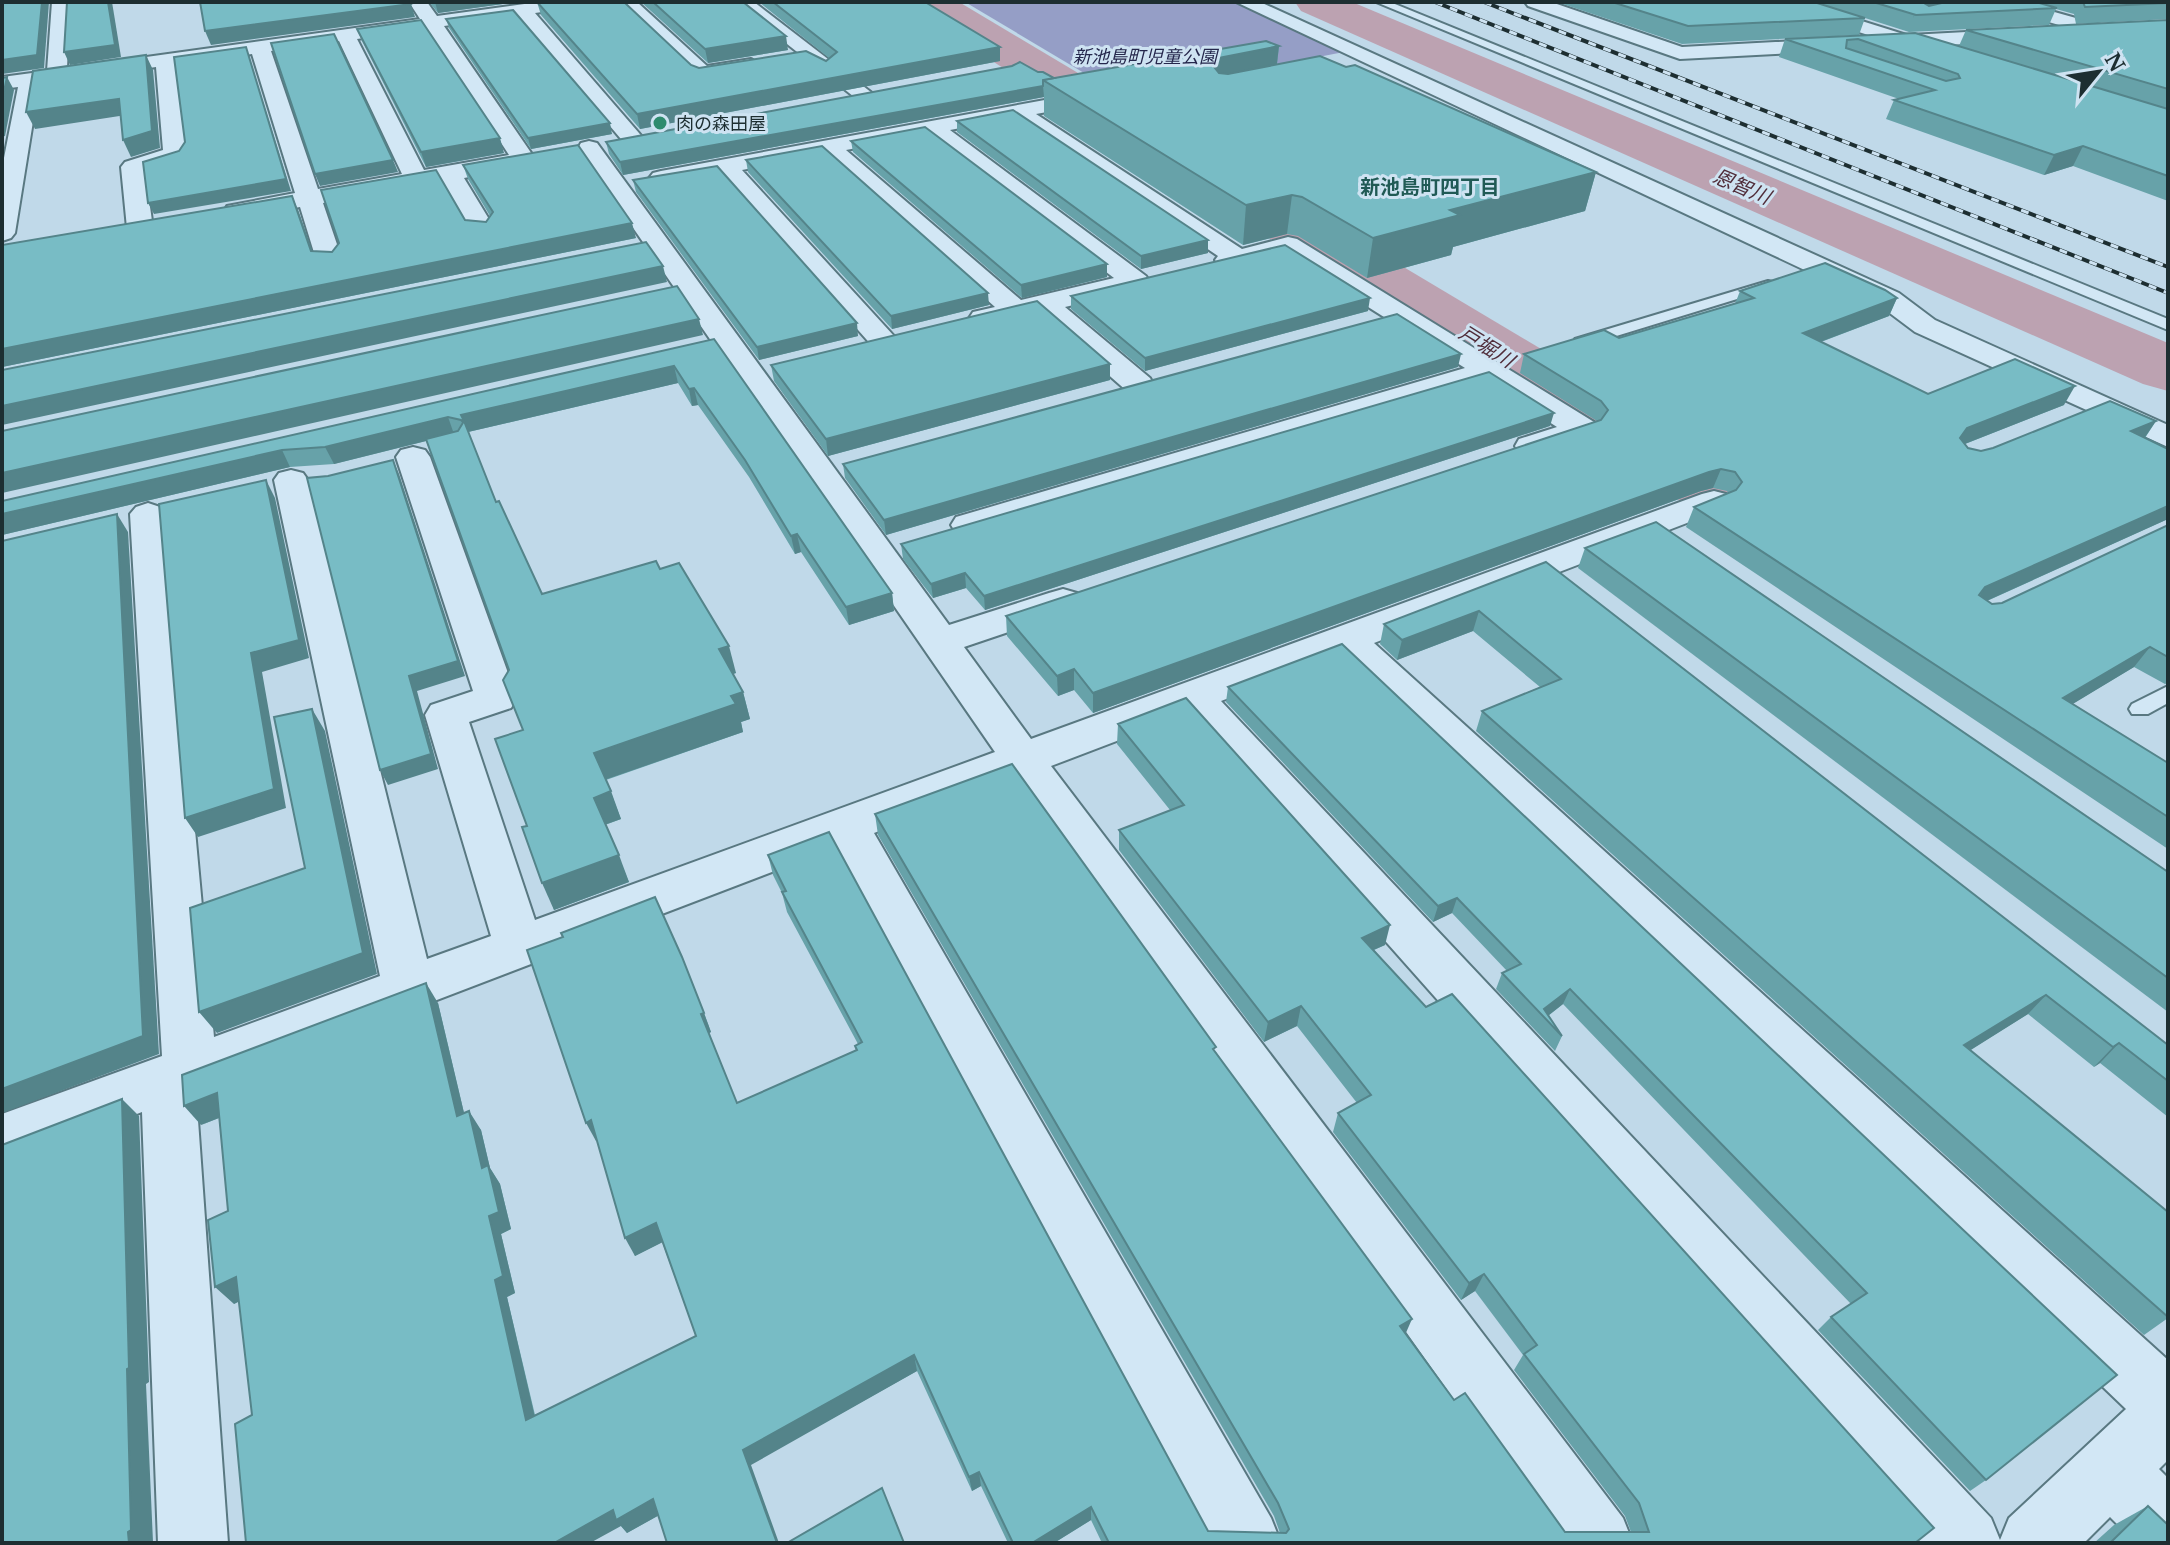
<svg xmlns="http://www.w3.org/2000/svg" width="2170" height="1545" viewBox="0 0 2170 1545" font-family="'Noto Serif','Noto Sans JP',serif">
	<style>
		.green { fill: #959ec6 }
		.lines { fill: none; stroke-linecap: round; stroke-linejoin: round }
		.river { fill: #bca2b1; fill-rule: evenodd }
		.service-casing { stroke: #597881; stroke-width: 4 }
		.minor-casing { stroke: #597881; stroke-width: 4 }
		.tertiary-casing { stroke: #597881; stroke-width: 4 }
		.service { fill: #d2e7f5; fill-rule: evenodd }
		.minor { fill: #d2e7f5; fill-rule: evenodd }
		.tertiary { fill: #d2e7f5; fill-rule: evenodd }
		.rail-casing { stroke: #1d2e31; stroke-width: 4 }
		.rail { stroke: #cee3f2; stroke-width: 3; stroke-dasharray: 8; stroke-linecap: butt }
		.wall { fill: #67a2a9 }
		.shaded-wall { fill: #54848a }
		.building { fill: #78bcc5; stroke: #54848a; stroke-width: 2; fill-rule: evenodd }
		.poi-dot { fill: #2e8b6e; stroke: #cee3f2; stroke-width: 3 }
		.labels { text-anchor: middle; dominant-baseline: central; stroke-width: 6; stroke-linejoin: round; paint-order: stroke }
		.far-park-label { font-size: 18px; font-style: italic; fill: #25274c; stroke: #cee3f2 }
		.far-poi-label { font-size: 18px; fill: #1d2e31; stroke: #cee3f2; text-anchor: start }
		.far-neighbourhood-label { font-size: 20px; font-weight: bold; fill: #205a55; stroke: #cee3f2 }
		.far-water-label { font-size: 20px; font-style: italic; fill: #502d3a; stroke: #cee3f2 }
	</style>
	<rect width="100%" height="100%" fill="#c0d9e9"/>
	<path class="green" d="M965,2H1238L1344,52L1121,95Z"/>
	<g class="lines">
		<g class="river">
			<path d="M908,2H959L1880,551L1893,570L1880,589L1849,596L1818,589L914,11Z"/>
			<path d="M1295,2H1352L2168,343V391L2143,384L1301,11Z"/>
		</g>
		<defs>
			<g id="service">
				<path d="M1376,2H1390L2168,319V330Z"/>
				<path d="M1768,281L1773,282V288L1587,345H1575L1573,342L1575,339Z"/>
				<path d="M2168,686V703L2148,714H2132L2129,709L2132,704Z"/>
			</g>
			<g id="minor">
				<path d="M52,2H70L67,68L420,19L409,2H427L437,16L539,2H587L578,7L535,13L645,140L642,145H626L517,16L444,26L536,160L532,165L524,167L464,178L495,229L491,234H473L442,182L323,203L342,259L338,265H320L316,259L300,207L236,218L227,216L224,211L227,206L295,193L252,54L175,65L187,154L183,159L145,171L153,228L149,233H131L127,228L121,167L125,162L163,150L156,67L39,84L15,233L11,238L2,241V168L18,87L2,89V77L47,71ZM427,29L509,155L424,170L357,39ZM339,41L402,174L318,189L271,51Z"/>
				<path d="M617,2H637L707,66L751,59L761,65L751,71L703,79L696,77Z"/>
				<path d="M734,2H754L876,96L865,102L858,100Z"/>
				<path d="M1236,2H1260L1899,293L1935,320L2168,425V447L1915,332L1879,305Z"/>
				<path d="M1525,2H1551L1682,47L2023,29L2033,35L2023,41L1680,59L1528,6Z"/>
				<path d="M1990,2H2019L2108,27L2110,31L2101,37L1993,6Z"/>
				<path d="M1072,95L1080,96L1083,101L1080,106L1036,114L1242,249L1288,237L1297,239L1594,422L1599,429L1594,436C1572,443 1543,459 1519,453L1515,446L1519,439L1557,427L1486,382L982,533L969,536L956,533L951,525L956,517L1465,368L1284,254L1228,268L1219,266L1215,260L1218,256L1014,118L950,130L1146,276L1150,282L1146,288L1065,307L1150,378L1154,385L1150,392L1139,394L1128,392L1038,313L983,327L973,324L969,318L973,312L995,307L824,154L742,170L894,336L899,342L894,348L884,351L874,348L720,174L661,185L653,183L649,178L653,173L661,171ZM927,135L1114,278L1021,300L846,150Z"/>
				<path d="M589,141L597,143L949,625L1049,593L1063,589L1077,593L1082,601L1077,609L964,647L1031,739L1702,494L1714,491L1726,494L1731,501L1726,508L1374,643L2168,1360V1460L2159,1469L2168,1478V1543H2136L2110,1517L2084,1543H1919L1185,715L1051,766L1623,1518L1633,1543H1556L1014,780L874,833L1271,1518L1281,1543H1208L835,848L196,1092L228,1543H158L142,1112L2,1166V1114L162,1056L130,514L136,507L148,503L160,507L166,514L214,1037L380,976L274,480L279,473L291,470L303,473L308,480L427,959L491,936L425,715L431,705L473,691L396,457L401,450L413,447L425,450L430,457L517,698L511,708L469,722L535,920L995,752L578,148L581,143ZM1340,656L2126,1409L2009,1518L2000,1540L1991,1518L1221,701Z"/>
			</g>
			<path id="tertiary" d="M1774,2H1801L1948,48L1951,52L1941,58L1934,56L1777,6Z"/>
		</defs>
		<use href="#service" class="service-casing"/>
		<use href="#minor" class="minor-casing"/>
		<use href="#tertiary" class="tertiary-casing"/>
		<use href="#service" class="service"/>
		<use href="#minor" class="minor"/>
		<use href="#tertiary" class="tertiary"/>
		<defs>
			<g id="rail">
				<path d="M1435,2L2168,293"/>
				<path d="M1484,2L2168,267"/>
			</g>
		</defs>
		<use href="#rail" class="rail-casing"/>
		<use href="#rail" class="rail"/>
	</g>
	<g class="wall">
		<path d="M429,2H517L438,13Z"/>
		<path d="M537,2L699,68L826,61L829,58L759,2H925L1000,47V61L640,129L541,15Z"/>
		<path d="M641,2H743L788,50L708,63Z"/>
		<path d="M1557,2H2168V19L2076,24L2074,14L2056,9L2049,25L1909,32L1865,18L1859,35L1682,44Z"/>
		<path d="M446,19L612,134L531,149L449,28Z"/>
		<path d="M2168,20V201L2073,166L2044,175L1886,119L1894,100L1899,99L1779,57L1785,39L1915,33L1959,46L1966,30Z"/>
		<path d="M357,29L504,153L426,167L362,41Z"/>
		<path d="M1279,46L1277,64L1596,172L1585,211L1453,247L1451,255L1367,278L1298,236L1287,234L1243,245L1044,116V97L623,175L609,154L606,142L1038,72L1054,78Z"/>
		<path d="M957,121L1208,253L1141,269L957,132Z"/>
		<path d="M851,141L1107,277L1022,298L853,152Z"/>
		<path d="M746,160L989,305L892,329L748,172Z"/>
		<path d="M463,165L636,238L2,367L298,210L312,251L332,252L465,220L486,222L490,216L468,179Z"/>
		<path d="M633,180L858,336L759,360L636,192Z"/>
		<path d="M1740,291L1897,298L1889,316L1821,342L1928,394L2064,405L1965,444L1968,448L1981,451L2156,421L2145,438L2168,519L1987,601L1992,604L2002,603L2168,525V683L2165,684L2134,667L2072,704L2168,763V849L1686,527L1694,507L1728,493L1727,491L1713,488L1701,491L1093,713L1074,690L1058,696L1007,636L1006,616L1597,421L1520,373L1524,354L1619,338L1735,304Z"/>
		<path d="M1071,296L1368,311L1145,371L1071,309Z"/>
		<path d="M714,339L892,593L894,611L849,625L801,552L795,554L749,477L698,405L692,406L678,383L468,432L496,502L542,594L660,569L736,673L733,674L743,692L750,719L741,722L743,732L606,780L621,819L605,825L629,882L554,910L527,826L523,730L509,670L426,441L334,464L290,467L2,535V501Z"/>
		<path d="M771,365L1110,380L828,456L774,381Z"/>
		<path d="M1458,367L886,535L845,478L843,464Z"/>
		<path d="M1550,426L985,610L966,588L933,598L903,559L901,544Z"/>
		<path d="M1585,548L2168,872V1012L1578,568Z"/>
		<path d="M1546,562L2168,1045V1117L2100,1063L2094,1067L2028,1014L1970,1050L2168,1212V1318L2144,1335L1476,731L1482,711L1540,687L1473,631L1397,660L1380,644L1384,624Z"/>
		<path d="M1228,687L2117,1375L1986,1480L1970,1491L1818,1330L1831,1317L1851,1304L1563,1004L1548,1016L1562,1036L1555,1051L1496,989L1502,973L1507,971L1452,913L1433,922L1226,702Z"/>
		<path d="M1118,724L1385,945L1374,950L1915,1543H1102L1091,1520L1054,1543H1008L981,1486L972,1491L917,1371L627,1533L621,1526L252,1415L239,1301L234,1304L228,1211L219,1118L201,1125L438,1003L464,1113L481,1130L490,1168L500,1184L511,1229L501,1234L515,1293L507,1297L535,1415L696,1336L662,1242L635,1256L597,1141H596L704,1013L711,1032L708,1033L737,1103L856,1050L855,1046L858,1044L787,912L782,893L773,875L768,855L1208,1531L1280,1533L1274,1516L878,835L875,814L1216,1052L1405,1334L1454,1400L1565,1532H1631L1625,1516L1514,1370L1523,1355L1475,1291L1461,1300L1333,1132L1338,1113L1357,1103L1297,1026L1264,1042L1119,850V830L1170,810L1117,744Z"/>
		<path d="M2148,1506L2168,1543H2094L2114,1525Z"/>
	</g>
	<g class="shaded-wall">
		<path d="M42,2H49L44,68L2,74V60Z"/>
		<path d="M108,2H112L121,57L70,65L64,52Z"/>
		<path d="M435,2H517L438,13Z"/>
		<path d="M1919,2H1966L1915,14L1913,18Z"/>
		<path d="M411,4L415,17L211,45L205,31Z"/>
		<path d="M786,36L788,50L708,63L705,49Z"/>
		<path d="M1279,46L1275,80L1216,92L1214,67L1219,58Z"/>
		<path d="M246,47L291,191L154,214L148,203Z"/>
		<path d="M1000,47V61L640,129L637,114Z"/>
		<path d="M146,55L153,70L160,148L131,157L123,140Z"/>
		<path d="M7,77L14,90L5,136L2,137V101Z"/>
		<path d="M1043,86L1044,97L623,175L620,162Z"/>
		<path d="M119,99L126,115L35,129L26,112Z"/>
		<path d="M610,123L612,134L531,149L528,138Z"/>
		<path d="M500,138L504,153L426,167L421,152Z"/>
		<path d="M2083,146L2073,166L2044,175L2054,155Z"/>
		<path d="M393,160L398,172L320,186L315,174Z"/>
		<path d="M1596,172L1585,211L1453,247L1451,255L1367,278L1373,238L1450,210Z"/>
		<path d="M1292,195L1287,234L1243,245L1246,205Z"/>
		<path d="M292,196L298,210L318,267L311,251Z"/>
		<path d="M632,223L636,238L2,367V349Z"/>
		<path d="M1208,240V253L1141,269V256Z"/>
		<path d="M1107,264V277L1022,298L1021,285Z"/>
		<path d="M663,266L667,282L2,425V406Z"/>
		<path d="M988,293L989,305L892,329L891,316Z"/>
		<path d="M1370,298L1368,311L1145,371V358Z"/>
		<path d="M1897,298L1889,316L1796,351L1803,333Z"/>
		<path d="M699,319L703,335L2,493V473Z"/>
		<path d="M857,323L858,336L759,360L757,347Z"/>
		<path d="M1461,354L1458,367L886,535L884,520Z"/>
		<path d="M1110,364V380L828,456L826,439Z"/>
		<path d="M674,366L678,383L468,432L461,415Z"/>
		<path d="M2075,386L2064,405L1957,447L1960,438L1967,428Z"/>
		<path d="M694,388L698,405L692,406L689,389Z"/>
		<path d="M1554,413L1550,426L985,610L984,596Z"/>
		<path d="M448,417L454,434L334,464L325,447Z"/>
		<path d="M2156,421L2143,440L2131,431Z"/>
		<path d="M282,450L290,467L2,535V514Z"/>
		<path d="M393,460L399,474L465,676L417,691L438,769L388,785L380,770L409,676Z"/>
		<path d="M1721,469L1713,488L1701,491L1093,713V693L1709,472Z"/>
		<path d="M266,480L275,498L309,658L262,672L286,808L198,837L185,818Z"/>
		<path d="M2168,506V519L1973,607L1967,616L1985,587Z"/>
		<path d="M117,514L128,532L159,1054L2,1113V1089Z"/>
		<path d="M797,534L801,552L795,554L791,536Z"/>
		<path d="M965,573L966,588L933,598L931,584Z"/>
		<path d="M892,593L894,611L849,625L846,607Z"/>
		<path d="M1479,611L1473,631L1397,660L1402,640Z"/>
		<path d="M729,646L736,673L726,676L719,649Z"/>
		<path d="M2150,647L2134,667L2048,719L2063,698Z"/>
		<path d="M1074,669V690L1058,696L1057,676Z"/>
		<path d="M743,692L750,719L741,722L743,732L604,780L594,753Z"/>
		<path d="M312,709L325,731L377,974L217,1033L199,1012L363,953Z"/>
		<path d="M611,791L621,819L604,825L594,798Z"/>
		<path d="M619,855L629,882L554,910L542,883Z"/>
		<path d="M1457,898L1452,913L1433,922L1438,906Z"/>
		<path d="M1390,925L1385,945L1357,957L1362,938Z"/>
		<path d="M426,983L438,1003L469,1134L457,1116Z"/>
		<path d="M1570,989L1563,1004L1545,1018L1544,1009Z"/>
		<path d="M2046,995L2028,1014L1947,1065L1964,1045Z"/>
		<path d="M1301,1006L1297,1026L1264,1042L1268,1022Z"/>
		<path d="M704,1013L711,1032L708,1034L701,1014Z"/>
		<path d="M2119,1043L2100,1063L2094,1067L2113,1047Z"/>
		<path d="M217,1093L234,1112L201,1125L184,1106Z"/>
		<path d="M122,1099L139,1116L149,1382L146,1384L153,1542L150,1543H129Z"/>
		<path d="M469,1111L481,1130L490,1168L500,1184L511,1229L501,1234L515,1293L507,1297L539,1435L526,1420L495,1280L482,1168Z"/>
		<path d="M591,1120L601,1139L596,1141L586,1123Z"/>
		<path d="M656,1223L665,1241L635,1256L625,1238Z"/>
		<path d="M1484,1274L1475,1291L1461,1300L1469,1283Z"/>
		<path d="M236,1277L254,1294L234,1304L215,1287Z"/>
		<path d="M1412,1319L1405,1335L1400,1326Z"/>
		<path d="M914,1355L917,1371L751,1465L779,1543H777L743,1450Z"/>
		<path d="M979,1472L981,1486L972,1491L969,1477Z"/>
		<path d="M653,1499L663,1513L627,1533L621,1526L590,1543H554L613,1510Z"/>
		<path d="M1091,1507V1520L1054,1543H1032Z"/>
	</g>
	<g class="building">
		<path d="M2,2H42L37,55L2,60Z"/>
		<path d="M67,2H108L115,45L64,52Z"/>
		<path d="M200,2H410L411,4L205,31Z"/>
		<path d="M537,2H624L691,65L699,68L806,51L826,61L837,52L773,2H925L1000,47L637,114Z"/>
		<path d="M653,2H743L786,36L705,49Z"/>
		<path d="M1612,2H1814L1865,18L1688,26Z"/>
		<path d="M1873,2H1922L1929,6L1946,2H2036L2057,8L1916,15Z"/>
		<path d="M2083,2H2168V3L2085,7Z"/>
		<path d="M513,10L610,123L528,138L446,19Z"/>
		<path d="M421,20L500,138L421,152L357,29Z"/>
		<path d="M2168,20V89L1966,30Z"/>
		<path d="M1915,33L2168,109V176L2083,146L2054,155L1894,100L1935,90L1785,39ZM1858,39L1958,74L1960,78L1946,81L1846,48L1847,40Z"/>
		<path d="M334,34L393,160L315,174L271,43Z"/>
		<path d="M1266,41L1279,46L1219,58L1214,67L1219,73L1228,74L1320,56L1346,67L1355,65L1596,172L1450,210L1460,215L1373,238L1302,197L1292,195L1246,205L1043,80Z"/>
		<path d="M246,47L286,179L148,203L143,162L179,151L185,142L174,57Z"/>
		<path d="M146,55L152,131L123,140L119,99L26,112L33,71Z"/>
		<path d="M1020,62L1038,72H1043L1054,78L1043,80V86L620,162L606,142L1012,66Z"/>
		<path d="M7,77L2,101V78Z"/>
		<path d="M1013,110L1208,240L1141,256L957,121Z"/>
		<path d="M925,127L1107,264L1021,285L851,141Z"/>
		<path d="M578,145L632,223L2,349V245L292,196L311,251L332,252L339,243L321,190L436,170L465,220L486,222L493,212L463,165Z"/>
		<path d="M822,146L988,293L891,316L746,160Z"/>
		<path d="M717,166L857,323L757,347L633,180Z"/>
		<path d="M646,242L663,266L2,406V370Z"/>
		<path d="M1285,245L1370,298L1145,358L1071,296Z"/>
		<path d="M1825,263L1885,290L1897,298L1803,333L1928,394L2015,359L2075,386L1967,428L1960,438L1968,448L1981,451L1993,448L2110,401L2156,421L2131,431L2168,449V506L1985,587L1979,595L1992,604L2002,603L2168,525V657L2150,647L2063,698L2168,763V817L1694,507L1736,490L1742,482L1735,472L1721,469L1709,472L1093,693L1074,669L1057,676L1006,616L1601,420L1608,410L1601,401L1524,354L1604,330L1619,338L1754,298L1740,291Z"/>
		<path d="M677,286L699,319L2,473V431Z"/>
		<path d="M1037,301L1110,364L826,439L771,365Z"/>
		<path d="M1397,314L1461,354L884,520L843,464Z"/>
		<path d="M714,339L892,593L846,607L797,534L791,536L745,460L694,388L689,389L674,366L461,415L464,421L463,422L461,420L448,417L325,447L282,450L2,514V501Z"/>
		<path d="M1489,372L1554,413L984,596L965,573L931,584L901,544Z"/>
		<path d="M464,421L496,502L499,501L542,594L656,561L660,569L679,563L729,646L719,649L743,692L731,696L736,704L594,753L611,791L594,798L619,855L542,883L522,827L527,826L495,739L523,730L503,680L509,670L426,439L458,431Z"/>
		<path d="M393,460L458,661L409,676L431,754L380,770L307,478L328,476Z"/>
		<path d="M266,480L299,640L251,653L274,789L185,818L159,504Z"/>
		<path d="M117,514L143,1036L2,1089V541Z"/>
		<path d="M1656,522L2168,872V978L1585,548Z"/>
		<path d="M1546,562L2168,1045V1081L2119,1043L2113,1047L2046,995L1964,1045L2168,1212V1317L1482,711L1561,679L1479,611L1402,640L1384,624Z"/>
		<path d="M1342,644L2117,1375L1986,1480L1831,1317L1867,1293L1570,989L1544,1009L1562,1036L1502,973L1521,964L1457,898L1438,906L1228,687Z"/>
		<path d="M1186,698L1390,925L1362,938L1426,1007L1452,994L1934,1528L1915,1543H1109L1091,1507L1032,1543H1013L979,1472L969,1477L914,1355L743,1450L777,1543H667L653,1499L616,1520L613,1510L554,1543H246L235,1424L252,1415L236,1277L215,1287L208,1220L228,1211L217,1093L184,1106L182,1075L426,983L457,1116L469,1111L482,1168L488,1165L499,1212L489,1216L503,1276L495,1280L526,1420L696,1336L656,1223L625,1238L591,1120L586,1123L527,950L563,937L561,933L655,897L682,957L704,1013L701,1014L737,1103L857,1050L855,1046L862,1042L782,892L786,891L768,855L829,832L1208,1531L1286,1533L1289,1529L1278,1503L875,814L1012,764L1216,1047L1213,1049L1412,1319L1400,1326L1454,1400L1465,1393L1565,1532H1649L1639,1503L1524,1354L1537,1345L1484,1274L1469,1283L1338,1113L1371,1095L1301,1006L1268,1022L1119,830L1184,805L1118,724Z"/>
		<path d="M312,709L363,953L199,1012L190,908L305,868L274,717Z"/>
		<path d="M122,1099L129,1368L127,1369L131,1530L128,1532L129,1543H2V1145Z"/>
		<path d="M882,1488L904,1543H787Z"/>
		<path d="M2148,1506L2168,1525V1543H2110Z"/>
	</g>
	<circle class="poi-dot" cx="660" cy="123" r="8"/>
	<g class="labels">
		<g class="far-park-label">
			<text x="1145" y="56">新池島町児童公園</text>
		</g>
		<g class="far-poi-label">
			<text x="676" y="123">肉の森田屋</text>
		</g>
		<g class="far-neighbourhood-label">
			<text x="1430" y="186">新池島町四丁目</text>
		</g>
		<g class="far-water-label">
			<text transform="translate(1742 186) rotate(23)">恩智川</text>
			<text transform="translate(1487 346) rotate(32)">戸堀川</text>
		</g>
	</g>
	<rect width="2170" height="1545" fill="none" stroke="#1d2e31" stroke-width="8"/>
	<g transform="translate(2098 72) rotate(60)" stroke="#cee3f2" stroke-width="6" paint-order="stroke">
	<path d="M0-6L14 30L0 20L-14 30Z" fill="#1d2e31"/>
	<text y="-12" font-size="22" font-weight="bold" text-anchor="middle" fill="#1d2e31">N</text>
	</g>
</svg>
